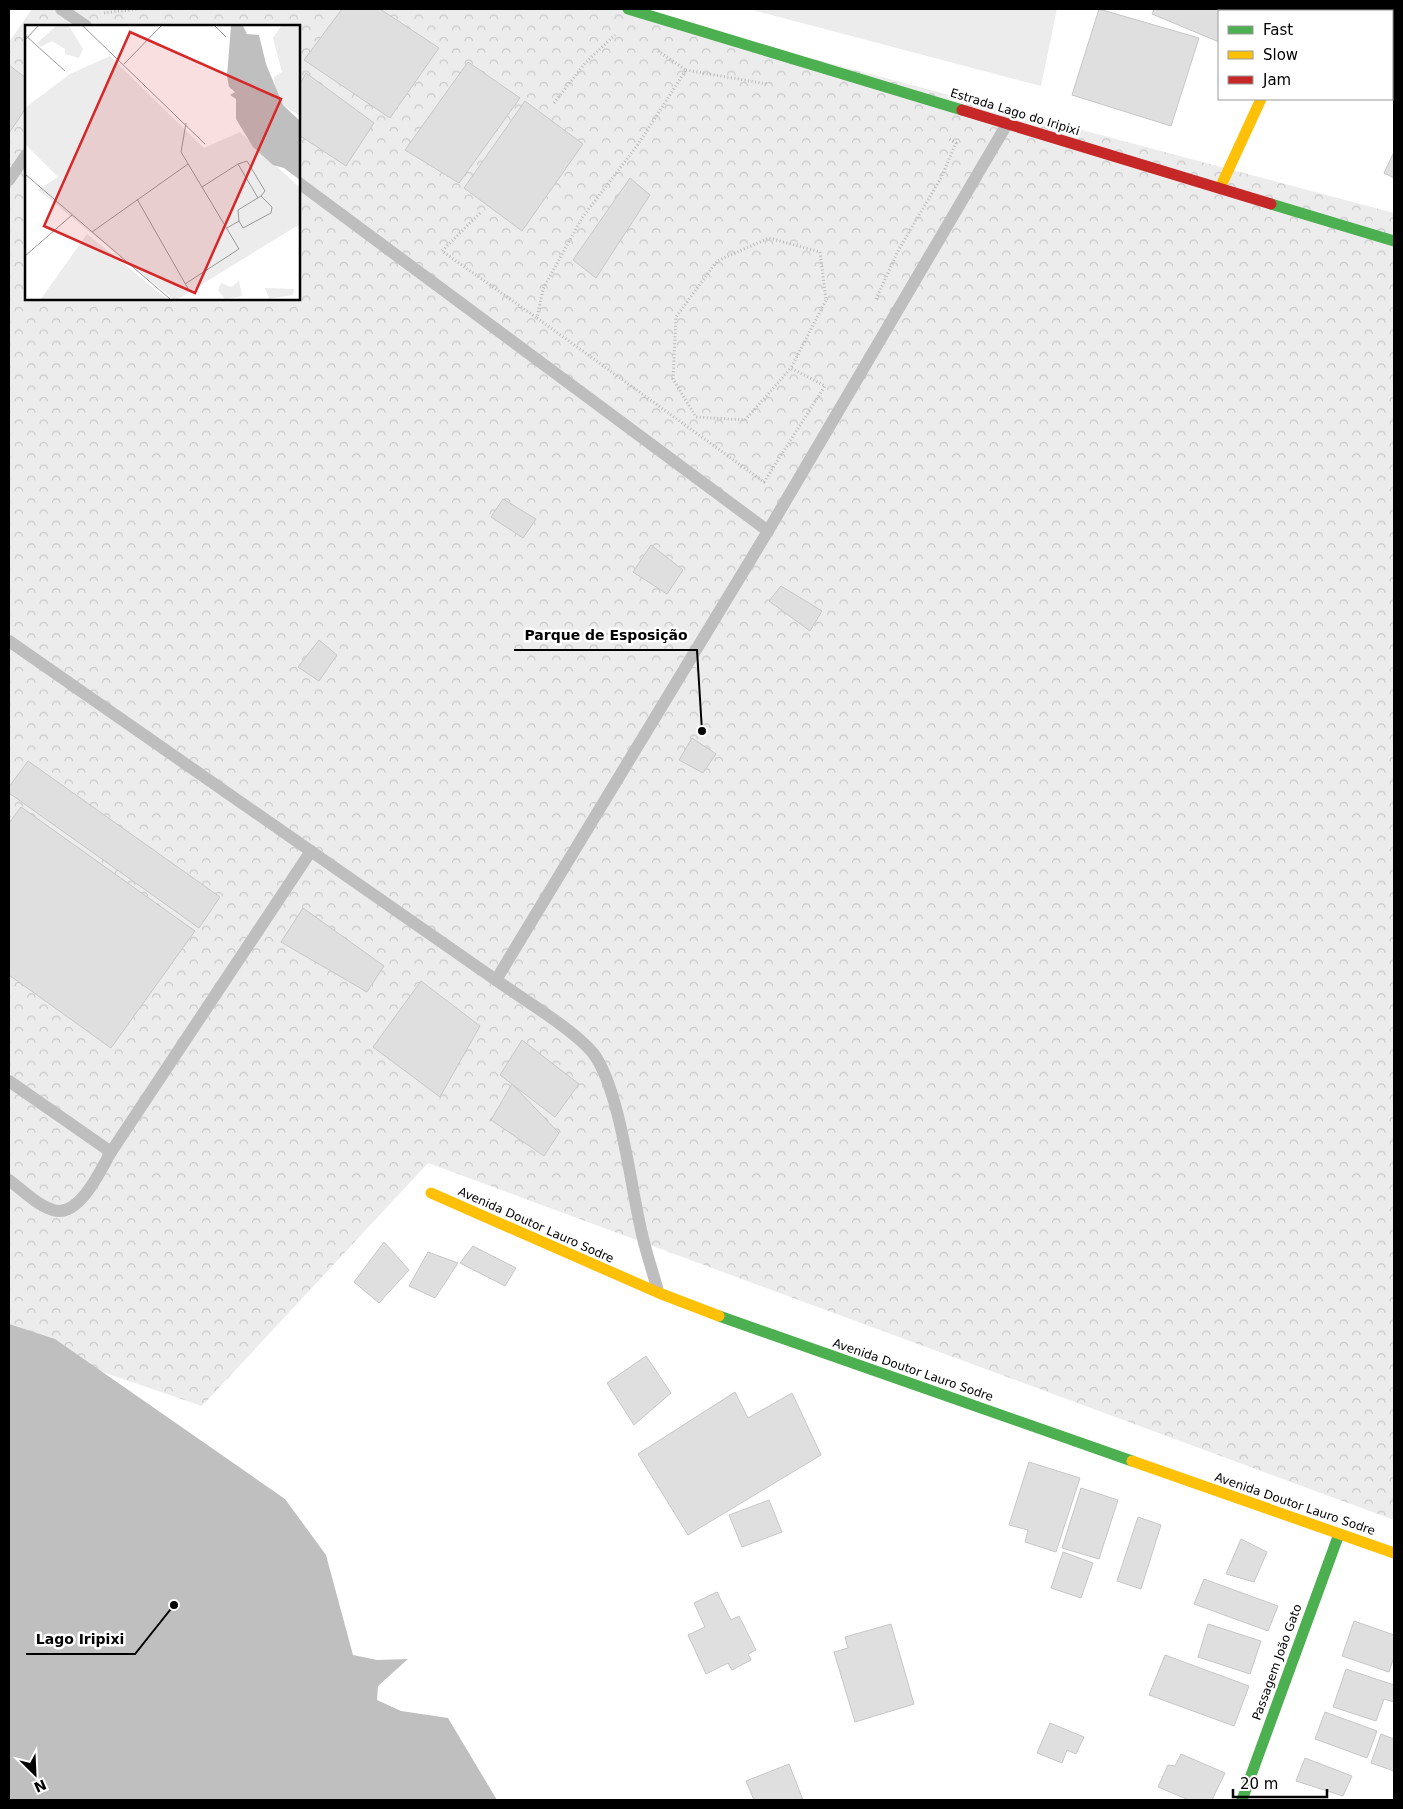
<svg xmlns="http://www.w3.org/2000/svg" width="1403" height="1809" viewBox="0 0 1403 1809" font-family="'DejaVu Sans',sans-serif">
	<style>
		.green { fill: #ececec }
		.park { fill: url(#park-crowns); fill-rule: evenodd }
		.water { fill: #bfbfbf }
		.building { fill: #dfdfdf; stroke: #c7c7c7 }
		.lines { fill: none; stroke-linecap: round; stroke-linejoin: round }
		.path { stroke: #b9b9b9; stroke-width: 3; stroke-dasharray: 1 2.5; stroke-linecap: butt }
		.lane { stroke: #bebebe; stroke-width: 12 }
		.street { stroke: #bebebe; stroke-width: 26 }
		.fast { stroke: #4caf50; stroke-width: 11 }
		.slow { stroke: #ffc107; stroke-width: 11 }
		.jam { stroke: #c62828; stroke-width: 11 }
		.labels { text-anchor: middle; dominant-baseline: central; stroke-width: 5; stroke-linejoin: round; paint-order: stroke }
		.street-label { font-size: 12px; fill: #000; stroke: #fff }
		.inset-road { fill: none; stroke: #999; stroke-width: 1 }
		.view { fill: #d62828; fill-opacity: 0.15; stroke: #d62828; stroke-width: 2.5 }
		.inset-edge { fill: none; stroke: #000; stroke-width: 2.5 }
		.leader { fill: none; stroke: #000; stroke-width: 2 }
		.callout-dot { fill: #000; stroke: #fff; stroke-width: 2 }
		.callout-label { font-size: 14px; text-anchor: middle; font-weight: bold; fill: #000; stroke: #fff; stroke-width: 5; stroke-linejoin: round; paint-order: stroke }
	</style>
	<defs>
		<pattern id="park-crowns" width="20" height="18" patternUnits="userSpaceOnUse" patternTransform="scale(1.25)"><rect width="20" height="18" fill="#ececec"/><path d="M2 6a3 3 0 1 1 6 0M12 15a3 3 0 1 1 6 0" fill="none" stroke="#c9c9c9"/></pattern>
	</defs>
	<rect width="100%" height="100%" fill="#fff"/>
	<path class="green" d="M749,9H1057L1041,86Z"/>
	<path class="park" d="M32,9H626L1394,213V1520L428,1163L202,1406L9,1340V42ZM26,26H299V299H26Z"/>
	<path class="water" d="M9,1324L55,1339L285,1499L326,1555L353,1655L377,1660L408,1659L378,1686L377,1700L401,1711L448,1718L497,1800H9Z"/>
	<g class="building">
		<path d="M342,9H380L439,48L390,118L304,60Z"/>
		<path d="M1099,9L1199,38L1171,126L1072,95Z"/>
		<path d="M1154,9H1257L1263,11H1219V42L1152,14Z"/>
		<path d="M1356,9H1394V47L1392,46V11H1355Z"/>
		<path d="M468,62L520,98L459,183L405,150Z"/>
		<path d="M9,65L26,78V108L9,133Z"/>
		<path d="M306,73L374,123L346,166L299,135V86Z"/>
		<path d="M525,101L583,144L522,231L464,188Z"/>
		<path d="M1394,152V178L1384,173Z"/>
		<path d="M630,178L650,195L596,278L573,260Z"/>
		<path d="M503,499L536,519L523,538L491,517Z"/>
		<path d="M651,545L683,570L667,594L633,572Z"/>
		<path d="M781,586L822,611L810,631L769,601Z"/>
		<path d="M319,640L337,655L319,681L298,667Z"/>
		<path d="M692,738L716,754L703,773L679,760Z"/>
		<path d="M28,761L220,897L199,928L9,793V787Z"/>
		<path d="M21,807L195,931L111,1048L9,975V823Z"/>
		<path d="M303,908L384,966L367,992L281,942Z"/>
		<path d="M421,981L480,1026L440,1097L373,1047Z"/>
		<path d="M522,1040L579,1084L555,1117L500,1075Z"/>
		<path d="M512,1084L559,1133L544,1156L491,1120Z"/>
		<path d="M384,1242L409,1270L379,1303L354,1282Z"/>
		<path d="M473,1246L516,1268L505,1286L460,1263Z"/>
		<path d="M428,1252L458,1263L435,1298L409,1286Z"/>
		<path d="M646,1356L671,1393L634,1425L607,1383Z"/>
		<path d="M735,1392L748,1418L792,1393L821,1455L688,1535L638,1454Z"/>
		<path d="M1029,1462L1080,1478L1056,1552L1025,1542L1028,1530L1009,1525Z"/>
		<path d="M1081,1488L1118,1500L1099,1559L1062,1548Z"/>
		<path d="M769,1500L782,1532L742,1547L729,1515Z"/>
		<path d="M1138,1517L1161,1525L1141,1589L1117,1581Z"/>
		<path d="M1241,1539L1267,1552L1254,1582L1226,1574Z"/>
		<path d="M1063,1552L1093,1563L1081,1598L1051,1588Z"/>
		<path d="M1204,1579L1278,1606L1268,1631L1194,1604Z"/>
		<path d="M717,1592L731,1620L739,1616L756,1650L748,1654L751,1660L732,1670L728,1663L706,1674L688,1635L705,1627L694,1603Z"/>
		<path d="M1354,1621L1394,1635V1657L1389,1672L1342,1656Z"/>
		<path d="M891,1624L914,1704L855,1722L834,1652L848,1648L845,1637Z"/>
		<path d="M1208,1624L1261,1641L1250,1674L1198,1657Z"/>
		<path d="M1165,1655L1249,1686L1234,1726L1149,1695Z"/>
		<path d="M1346,1669L1394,1685V1702L1384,1699L1376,1721L1333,1707Z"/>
		<path d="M1325,1712L1377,1731L1367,1758L1315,1739Z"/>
		<path d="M1050,1723L1084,1737L1076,1754L1067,1750L1062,1763L1037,1753Z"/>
		<path d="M1381,1734L1394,1739V1771L1371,1763Z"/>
		<path d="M1181,1754L1225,1773L1212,1800H1189L1158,1787L1168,1765L1175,1766Z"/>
		<path d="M1305,1758L1352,1776L1343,1796L1296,1781Z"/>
		<path d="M789,1764L803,1800H754L746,1781Z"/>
	</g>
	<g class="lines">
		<g class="path">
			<path d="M104,13L138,9"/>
			<path d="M658,51L686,70L639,143L582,218L543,289L537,318L764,482L825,386L791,368L745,420L696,417L673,379L676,317L717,261L769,238L820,252L826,300L791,368"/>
			<path d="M686,70L767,84"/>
			<path d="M554,103L586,62L615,35"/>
			<path d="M480,213L442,251L537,318"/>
			<path d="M876,299L899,249L941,178L956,143L949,139"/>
		</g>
		<g class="lane">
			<path d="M61,9L86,26"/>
			<path d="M9,180L26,155"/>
			<path d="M299,183L768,531"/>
			<path d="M9,641L496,980C523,999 574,1030 593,1053C619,1087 630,1181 640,1225C644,1247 652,1269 658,1291"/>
			<path d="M496,980L768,531L1007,124"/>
			<path d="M9,1081L111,1152L311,851"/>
			<path d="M9,1180C22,1190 37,1205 53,1210C79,1219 101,1169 111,1152"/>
		</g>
		<path class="street" d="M1301,11L1303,9"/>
		<g class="fast">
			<path d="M628,9L962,110"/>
			<path d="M1271,204L1394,241"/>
			<path d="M719,1316L1132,1461"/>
			<path d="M1242,1800L1339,1534"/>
		</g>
		<g class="slow">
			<path d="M1220,188L1261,99"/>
			<path d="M431,1193L659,1293L719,1316"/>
			<path d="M1132,1461L1394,1553"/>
		</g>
		<path class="jam" d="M962,110L1271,204"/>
	</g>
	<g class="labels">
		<g class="street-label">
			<text transform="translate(1015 112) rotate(17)">Estrada Lago do Iripixi</text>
			<text transform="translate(536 1225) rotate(24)">Avenida Doutor Lauro Sodre</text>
			<text transform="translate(913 1370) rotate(19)">Avenida Doutor Lauro Sodre</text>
			<text transform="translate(1295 1504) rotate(19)">Avenida Doutor Lauro Sodre</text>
			<text transform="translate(1277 1662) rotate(-70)">Passagem João Gato</text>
		</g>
	</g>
	<g transform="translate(25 25)">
		<rect width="275" height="275" fill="#fff"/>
		<path d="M62,209L142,274H16Z" fill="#ececec"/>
		<path d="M31,1H44L58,24L54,33L40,29V24L27,16L16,22L12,18ZM256,1H275V91L258,80L250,61L249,52L257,47L248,13ZM214,256L217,271L200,274L193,265L196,258L206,262ZM240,263L269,264L268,270L240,274L244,273Z" fill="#ececec"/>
		<path d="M85,31L179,123L215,107L275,163V199L153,274H148L13,165L33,152L0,119V83L45,49Z" fill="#ececec"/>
		<path d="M206,1H218L222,9L234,10L241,39L258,80L275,96V155L259,143L248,140L228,122L211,94V74L205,70L210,67L204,62L202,51Z" fill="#bfbfbf"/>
		<path class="inset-road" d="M58,1L180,119M190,1L201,12M0,10L40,46M0,15L13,1M99,39L136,1M213,139L222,136L240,166L236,171M0,149L145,274M177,162L213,139L233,173M112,174L165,267M202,203L214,196L218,203L246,188L247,182L236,171L213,185L214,196M67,207L163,139M0,231L47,190M160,259L214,224L156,127L161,98"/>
		<path class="view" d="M105,7L256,74L170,268L19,201Z"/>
		<rect width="275" height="275" class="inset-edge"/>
	</g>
	<path class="leader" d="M702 731L697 650H514M174 1605L135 1654H26"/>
	<g class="callout-dot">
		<circle cx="702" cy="731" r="5"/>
		<circle cx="174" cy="1605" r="5"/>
	</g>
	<g class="callout-label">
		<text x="606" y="640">Parque de Esposição</text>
		<text x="80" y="1644">Lago Iripixi</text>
	</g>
	<rect width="1403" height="1809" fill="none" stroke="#000000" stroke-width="20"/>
	<rect x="1218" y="10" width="175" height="90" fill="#ffffff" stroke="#999999"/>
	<rect x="1228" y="26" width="25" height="8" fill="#4caf50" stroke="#999999"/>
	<text x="1263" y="35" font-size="15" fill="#000000">Fast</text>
	<rect x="1228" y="51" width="25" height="8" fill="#ffc107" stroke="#999999"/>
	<text x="1263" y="60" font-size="15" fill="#000000">Slow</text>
	<rect x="1228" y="76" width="25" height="8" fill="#c62828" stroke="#999999"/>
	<text x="1263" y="85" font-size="15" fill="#000000">Jam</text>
	<g transform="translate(35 1774) rotate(156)" stroke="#ffffff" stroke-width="4" paint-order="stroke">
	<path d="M0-4L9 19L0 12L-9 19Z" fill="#000000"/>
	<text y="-8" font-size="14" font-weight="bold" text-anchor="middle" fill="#000000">N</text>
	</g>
	<path d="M1233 1789v8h94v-8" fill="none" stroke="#000000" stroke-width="2.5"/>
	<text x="1240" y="1789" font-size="15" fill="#000000" stroke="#ffffff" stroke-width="4" paint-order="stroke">20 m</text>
</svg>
